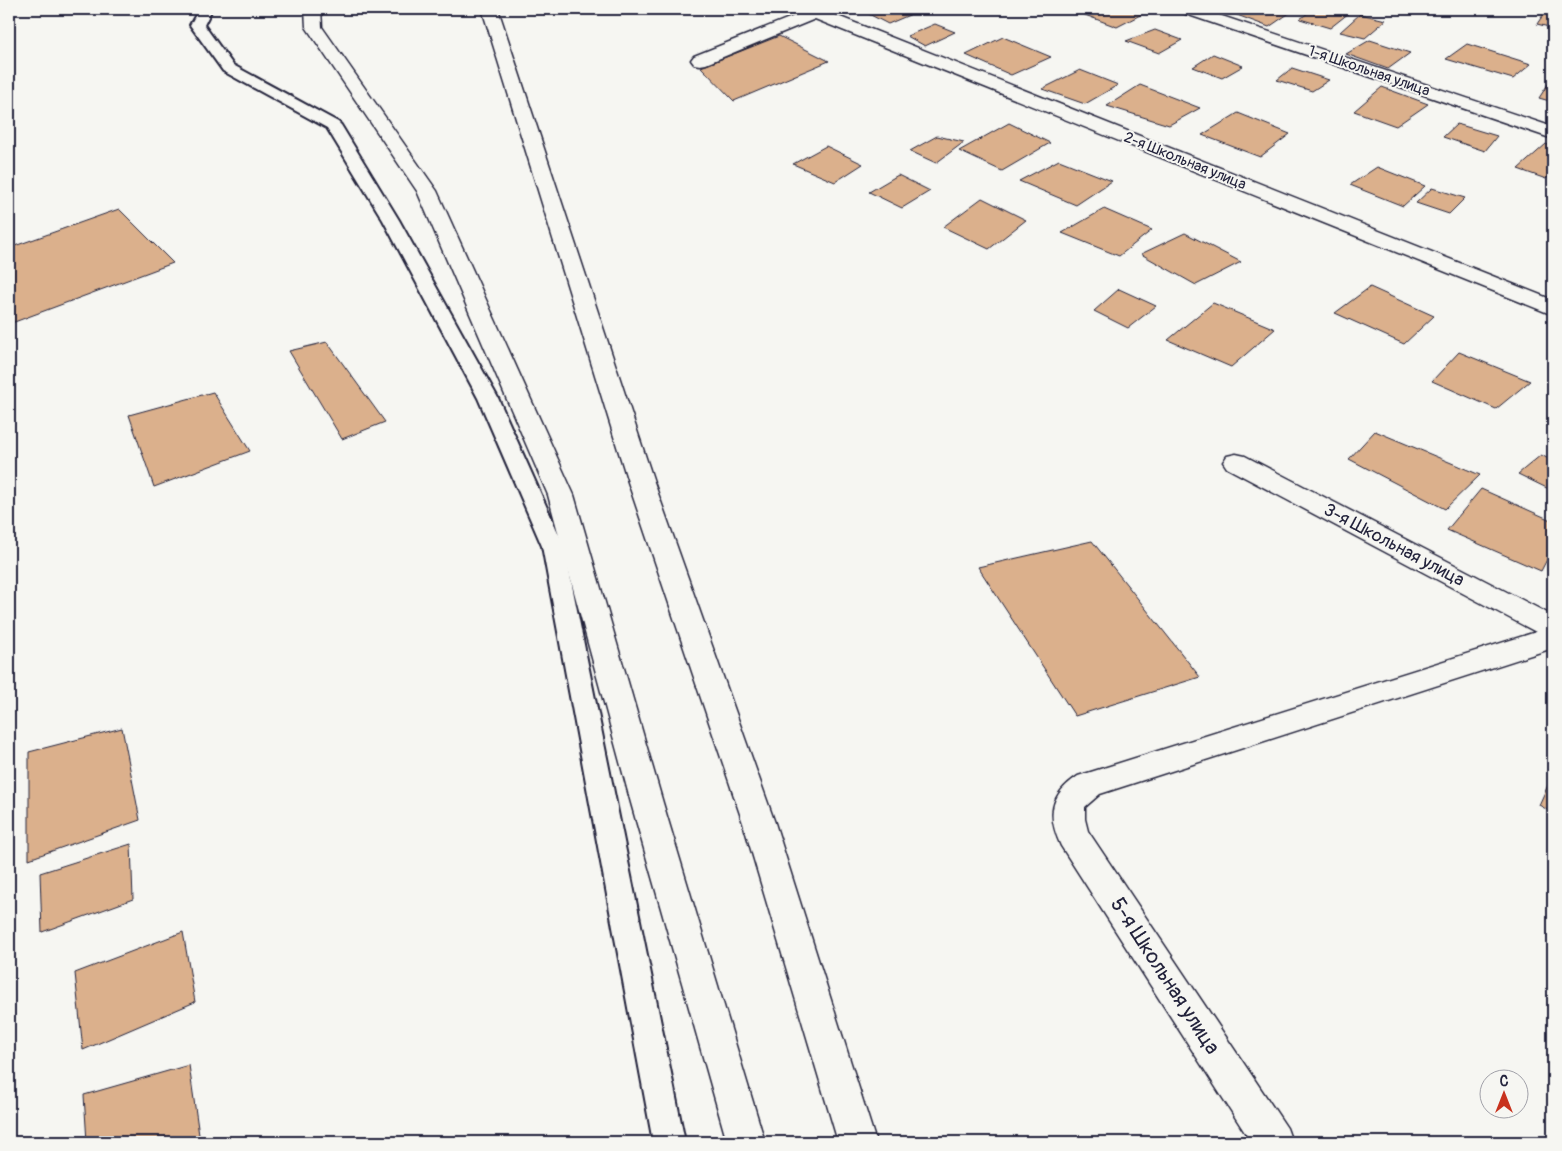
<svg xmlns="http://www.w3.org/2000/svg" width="1562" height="1151" viewBox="0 0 1562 1151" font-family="Pangolin,sans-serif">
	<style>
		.building { fill: #dbb08c; stroke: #22223b }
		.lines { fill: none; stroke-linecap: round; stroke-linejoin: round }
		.service-casing { stroke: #22223b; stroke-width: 4 }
		.minor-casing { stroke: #22223b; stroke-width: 3 }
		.primary-casing { stroke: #22223b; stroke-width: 3 }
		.service { fill: #f6f6f2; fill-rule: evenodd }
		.minor { fill: #f6f6f2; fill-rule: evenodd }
		.primary { fill: #f6f6f2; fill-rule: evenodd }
		.labels { text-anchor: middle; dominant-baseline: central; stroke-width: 4; stroke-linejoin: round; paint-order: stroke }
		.far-street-label { font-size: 15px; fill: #22223b; stroke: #f6f6f2 }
		.street-label { font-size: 18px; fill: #22223b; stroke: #f6f6f2 }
		.near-street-label { font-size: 21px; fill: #22223b; stroke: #f6f6f2 }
	</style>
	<rect width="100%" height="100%" fill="#f6f6f2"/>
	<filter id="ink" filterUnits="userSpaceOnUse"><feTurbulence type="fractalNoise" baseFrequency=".02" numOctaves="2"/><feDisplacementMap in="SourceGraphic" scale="10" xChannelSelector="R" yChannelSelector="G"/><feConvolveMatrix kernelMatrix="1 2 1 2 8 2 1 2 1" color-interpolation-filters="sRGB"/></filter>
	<g filter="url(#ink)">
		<g class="building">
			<path d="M864,9H903L914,13L888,24L861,10Z"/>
			<path d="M1069,9H1138L1146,12L1117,27Z"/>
			<path d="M1221,9H1280L1291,12L1269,27Z"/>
			<path d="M1313,9H1354L1330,28L1300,19Z"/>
			<path d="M1547,9L1553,11V28L1537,24Z"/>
			<path d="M1360,14L1386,20L1365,38L1340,32Z"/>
			<path d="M935,24L955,32L925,46L907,36Z"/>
			<path d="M1155,30L1182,40L1159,53L1126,41Z"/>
			<path d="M779,36L829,61L734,101L701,67Z"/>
			<path d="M1003,37L1051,57L1011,75L966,55Z"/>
			<path d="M1370,40L1410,53L1388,69L1346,54Z"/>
			<path d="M1467,44L1531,64L1513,79L1446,59Z"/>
			<path d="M1213,54L1243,66L1222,78L1193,67Z"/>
			<path d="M1292,68L1329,80L1312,91L1277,80Z"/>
			<path d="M1080,70L1118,85L1085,104L1042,89Z"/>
			<path d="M1552,78H1553V102L1539,98Z"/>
			<path d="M1140,85L1200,108L1169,125L1107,106Z"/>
			<path d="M1382,87L1428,104L1396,126L1354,111Z"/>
			<path d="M1238,113L1290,134L1260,157L1202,135Z"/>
			<path d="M1009,123L1050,143L1002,171L959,151Z"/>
			<path d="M1457,124L1497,136L1485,151L1443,137Z"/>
			<path d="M937,136L964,142L936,163L910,151Z"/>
			<path d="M1546,144L1553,147V173L1546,179L1518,169Z"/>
			<path d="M826,146L863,164L835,182L793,164Z"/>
			<path d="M1059,160L1112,181L1076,205L1019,181Z"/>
			<path d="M1377,167L1425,186L1403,206L1350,185Z"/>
			<path d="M898,175L930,191L902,208L869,192Z"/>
			<path d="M1432,188L1465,198L1449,214L1416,203Z"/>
			<path d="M982,198L1026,220L989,249L943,227Z"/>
			<path d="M119,209L173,263L9,324V248Z"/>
			<path d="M1104,209L1152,230L1119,256L1062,233Z"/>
			<path d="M1185,233L1241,262L1196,285L1141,254Z"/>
			<path d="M1370,287L1434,316L1404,344L1335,313Z"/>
			<path d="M1119,289L1156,306L1128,328L1094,311Z"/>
			<path d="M1213,303L1275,329L1231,367L1168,340Z"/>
			<path d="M327,342L385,422L342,439L289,351Z"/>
			<path d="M1459,352L1530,381L1496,409L1432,381Z"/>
			<path d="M213,392L250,451L154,487L129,415Z"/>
			<path d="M1375,431L1480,475L1445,509L1349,459Z"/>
			<path d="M1541,455L1553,461V491L1518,474Z"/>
			<path d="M1481,489L1553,521V548L1541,571L1447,530Z"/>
			<path d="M1092,541L1200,677L1075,716L978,567Z"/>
			<path d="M122,728L140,820L29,859V752Z"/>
			<path d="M1553,774V813L1539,805Z"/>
			<path d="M131,844L133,899L42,932L40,873Z"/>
			<path d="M183,932L195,1002L83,1050L75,973Z"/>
			<path d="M189,1065L200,1142H87L84,1095Z"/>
		</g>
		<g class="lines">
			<defs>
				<path id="service" d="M199,9H212L204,25L233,65L338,122L341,125L399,220L498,398L564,546L685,1142H653L542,546L478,398L383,220L327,128L223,71L190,25Z"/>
				<g id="minor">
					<path d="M812,9H834L830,13L1553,300V315L815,19L706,64L700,65L694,64L691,60L694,56Z"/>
					<path d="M1178,9H1201L1553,127V139L1180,12Z"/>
					<path d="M1236,454L1245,456L1553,616V648L1100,794L1085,807V819L1088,831L1287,1128L1292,1142H1251L1061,846C1047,816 1049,795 1078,776L1536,632L1227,468L1223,462L1227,456Z"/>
				</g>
				<g id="primary">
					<path d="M305,9H321L322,27L437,191L574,495L663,803L765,1142H727L631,803L548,495L417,191L306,27Z"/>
					<path d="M482,9H498L654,482L775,823L876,1142H838L743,823L628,482Z"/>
				</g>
			</defs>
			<use href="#service" class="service-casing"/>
			<use href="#minor" class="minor-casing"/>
			<use href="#primary" class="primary-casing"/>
			<use href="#service" class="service"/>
			<use href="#minor" class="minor"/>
			<use href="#primary" class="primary"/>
		</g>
	</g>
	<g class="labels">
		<g class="far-street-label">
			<text transform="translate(1369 71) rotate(19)">1-я Школьная улица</text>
			<text transform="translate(1185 161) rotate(22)">2-я Школьная улица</text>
		</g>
		<g class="street-label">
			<text transform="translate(1394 545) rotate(28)">3-я Школьная улица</text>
		</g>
		<g class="near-street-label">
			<text transform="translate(1165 976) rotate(57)">5-я Школьная улица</text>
		</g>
	</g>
	<rect width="1562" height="1151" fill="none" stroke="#f6f6f2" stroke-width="30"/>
	<rect x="15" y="15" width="1532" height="1121" fill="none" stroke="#22223b" stroke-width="2" filter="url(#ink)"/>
	<g transform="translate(1504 1094)"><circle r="24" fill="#f6f6f2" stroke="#a1a1a9"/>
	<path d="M0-4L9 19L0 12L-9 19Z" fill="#c8321e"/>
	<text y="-8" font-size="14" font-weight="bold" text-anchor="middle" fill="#22223b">С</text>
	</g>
</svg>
